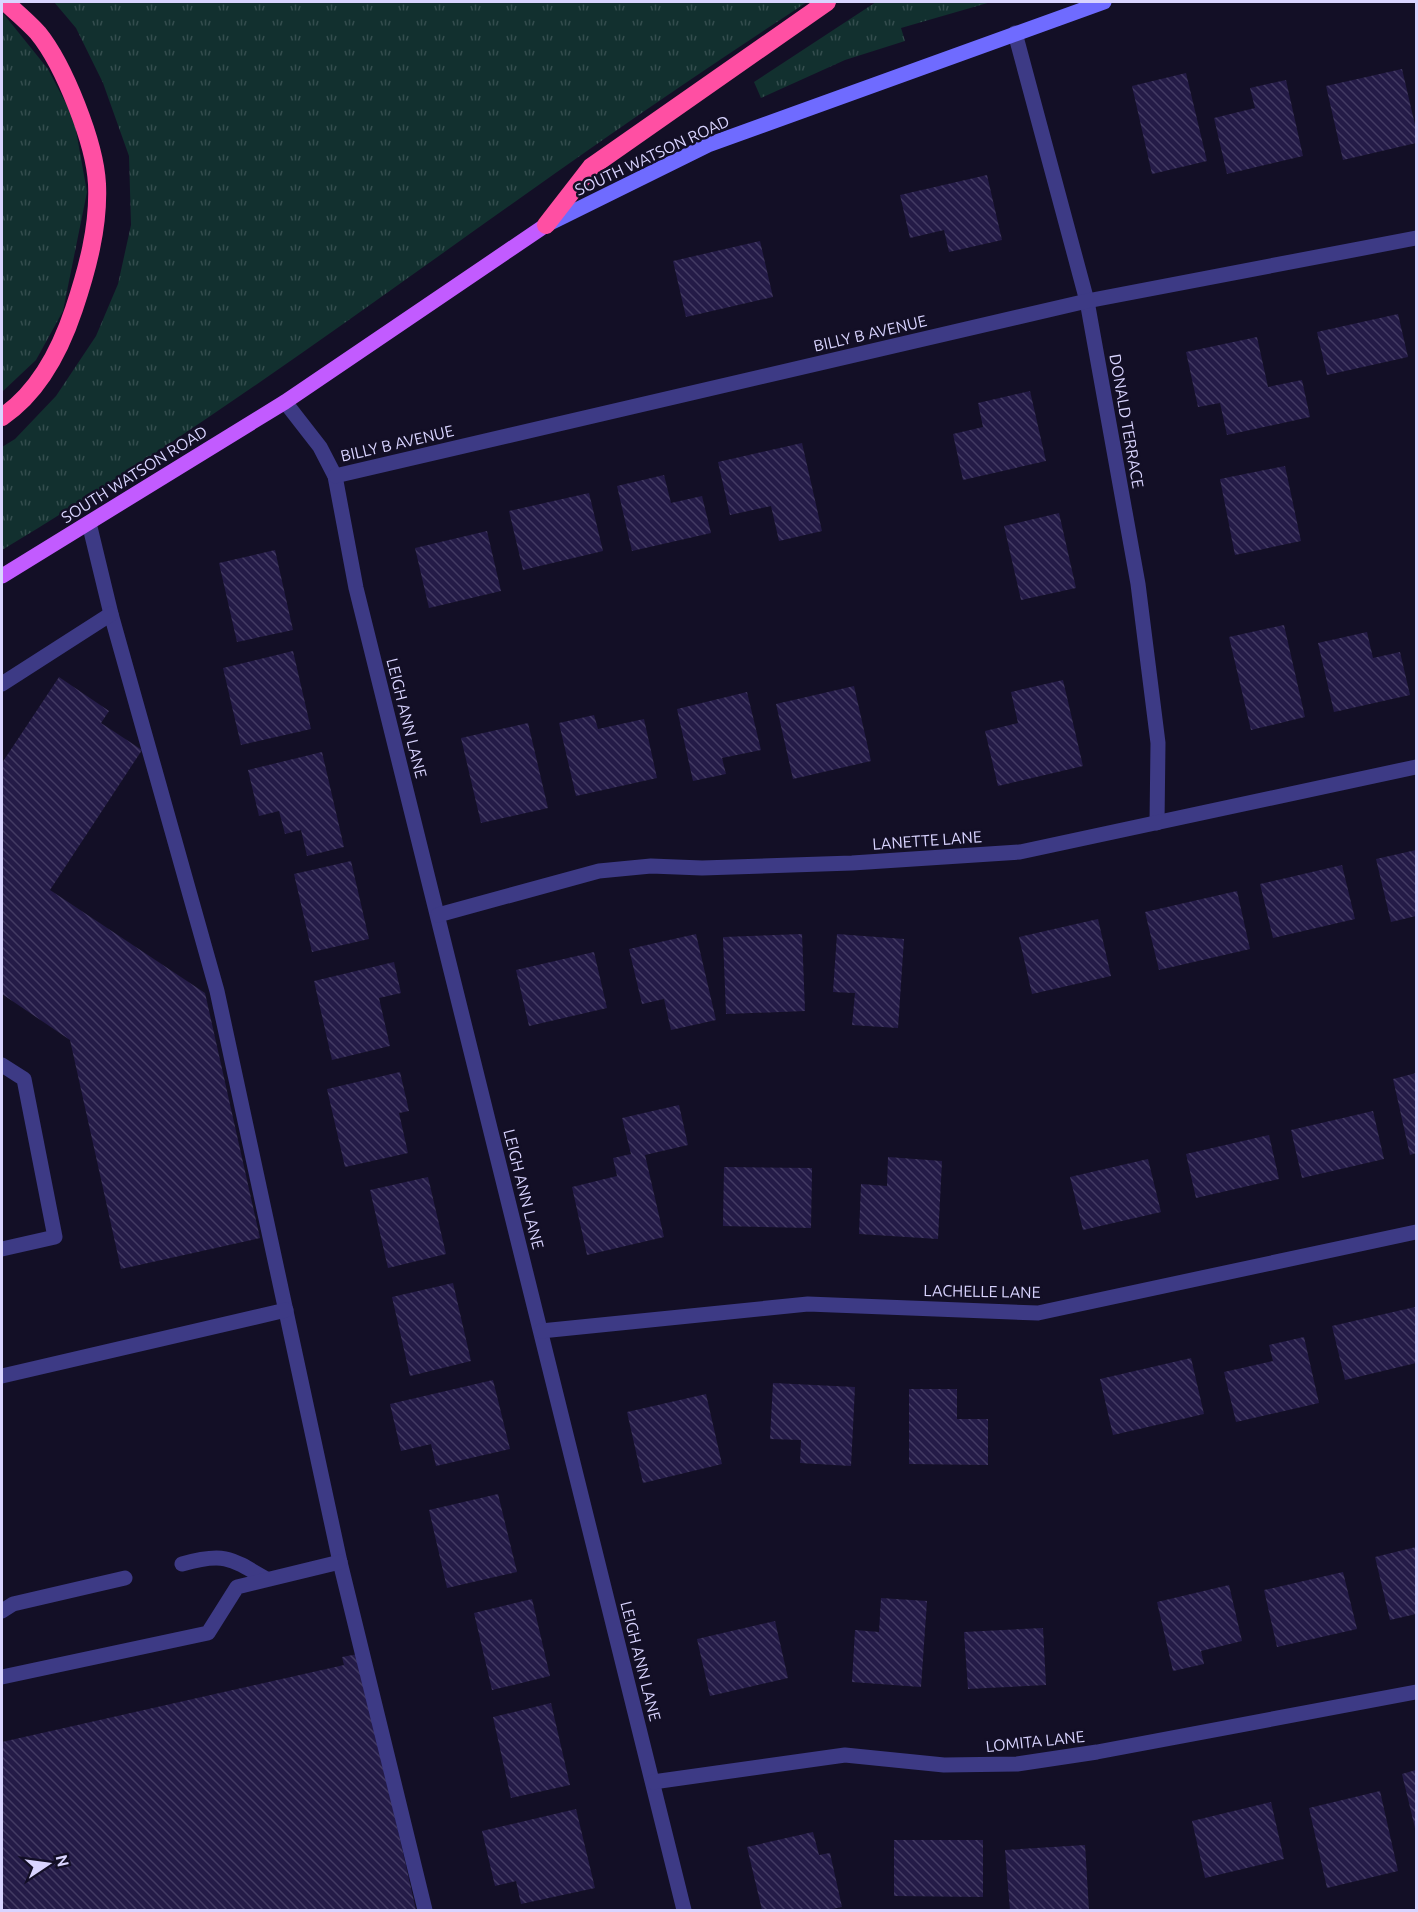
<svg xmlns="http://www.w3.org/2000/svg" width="1418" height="1912" viewBox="0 0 1418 1912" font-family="Ubuntu,sans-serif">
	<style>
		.grass { fill: url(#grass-tufts) }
		.building { fill: url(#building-back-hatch) }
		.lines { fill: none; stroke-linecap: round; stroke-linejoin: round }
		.service { stroke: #3d3a85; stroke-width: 15 }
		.minor { stroke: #3d3a85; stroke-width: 15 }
		.secondary { stroke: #6f6bff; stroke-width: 15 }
		.primary { stroke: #c25bff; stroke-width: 15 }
		.motorway { stroke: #ff4fa3; stroke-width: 18 }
		.labels { text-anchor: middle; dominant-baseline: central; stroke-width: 5; stroke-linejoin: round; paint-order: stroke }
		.street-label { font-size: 16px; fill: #d9d4ff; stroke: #130f26 }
	</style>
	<defs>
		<pattern id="grass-tufts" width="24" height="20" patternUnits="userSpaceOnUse" patternTransform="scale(1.5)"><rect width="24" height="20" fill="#12302f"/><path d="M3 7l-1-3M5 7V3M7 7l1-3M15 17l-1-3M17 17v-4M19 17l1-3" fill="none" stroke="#344d4e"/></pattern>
		<pattern id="building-back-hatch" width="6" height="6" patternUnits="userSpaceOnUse" patternTransform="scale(1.5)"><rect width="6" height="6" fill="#241b47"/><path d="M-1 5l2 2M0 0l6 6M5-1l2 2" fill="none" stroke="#433b63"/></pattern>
	</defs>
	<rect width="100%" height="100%" fill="#130f26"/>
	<g class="grass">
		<path d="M54,2H807C739,47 671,92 604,139C405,278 210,425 2,550V447L15,439L56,396L96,336L118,284L131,225L129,156L103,83L76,28Z"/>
		<path d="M876,2H991L901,28L905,41L845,60L761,98L754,82Z"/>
		<path d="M2,12L48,69L74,119L87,192L63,311L36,360L2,392Z"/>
	</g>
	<g class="building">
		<path d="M1402,69L1416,129V143L1343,160L1326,86Z"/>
		<path d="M1186,73L1207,161L1152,174L1132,86Z"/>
		<path d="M1286,80L1303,156L1227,174L1214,118L1255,108L1250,88Z"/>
		<path d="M987,175L1002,240L949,252L944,230L910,238L900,195Z"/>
		<path d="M760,241L773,297L686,317L673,261Z"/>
		<path d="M1398,314L1408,357L1327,375L1317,332Z"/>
		<path d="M1257,337L1268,387L1302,380L1310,417L1227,435L1220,403L1198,407L1186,352Z"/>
		<path d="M1030,391L1046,461L963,480L953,434L983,427L978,403Z"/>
		<path d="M802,443L822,531L779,541L771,506L730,515L718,462Z"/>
		<path d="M1285,466L1301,541L1235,555L1220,479Z"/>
		<path d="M664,475L671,503L702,496L711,533L632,551L617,486Z"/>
		<path d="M589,493L603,551L523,570L509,511Z"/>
		<path d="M1059,513L1076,588L1021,600L1004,526Z"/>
		<path d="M487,531L501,591L429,608L415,548Z"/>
		<path d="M275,550L293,630L237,642L219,563Z"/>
		<path d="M1284,625L1305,717L1251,730L1229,637Z"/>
		<path d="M1367,632L1373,658L1400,652L1410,695L1334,712L1318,643Z"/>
		<path d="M293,651L311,729L241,745L223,668Z"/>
		<path d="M59,677L109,711L101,723L142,750L50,890L205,993L260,1238L121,1269L70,1040L2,994V763Z"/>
		<path d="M1063,680L1083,766L998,786L985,731L1018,723L1011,692Z"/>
		<path d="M854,686L871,761L793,779L776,704Z"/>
		<path d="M747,692L761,750L722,758L726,774L693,781L677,709Z"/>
		<path d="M594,715L598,729L644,719L657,778L576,796L559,723Z"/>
		<path d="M528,723L548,808L481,823L461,738Z"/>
		<path d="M322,752L344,847L307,856L301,830L285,834L279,811L259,816L248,770Z"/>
		<path d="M1416,850V916L1391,922L1376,859Z"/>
		<path d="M351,861L369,939L312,952L294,874Z"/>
		<path d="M1342,865L1355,919L1273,938L1260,884Z"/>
		<path d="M1237,891L1250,949L1159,970L1145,912Z"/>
		<path d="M1098,919L1111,976L1032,994L1019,937Z"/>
		<path d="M696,934L716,1020L671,1030L664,999L642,1004L629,949Z"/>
		<path d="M802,934L805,1011L726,1014L723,937Z"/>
		<path d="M837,934L904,939L898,1028L852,1025L855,993L833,992Z"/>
		<path d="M594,952L607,1008L529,1026L516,970Z"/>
		<path d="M394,962L401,993L379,998L390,1046L332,1060L314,981Z"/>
		<path d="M400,1072L409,1111L399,1113L408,1153L345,1167L327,1089Z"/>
		<path d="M1416,1073V1153L1410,1155L1393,1079Z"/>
		<path d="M679,1105L688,1145L645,1155L664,1237L587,1255L572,1187L617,1176L613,1158L631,1154L622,1118Z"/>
		<path d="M1373,1111L1384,1159L1302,1178L1291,1130Z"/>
		<path d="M1269,1135L1279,1179L1196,1198L1186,1154Z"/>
		<path d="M888,1157L942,1161L938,1239L859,1234L861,1184L887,1186Z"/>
		<path d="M1148,1159L1161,1212L1083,1230L1070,1177Z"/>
		<path d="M724,1167L812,1168L811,1228L723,1226Z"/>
		<path d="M428,1177L446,1254L388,1268L370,1190Z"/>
		<path d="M453,1283L471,1361L410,1376L392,1297Z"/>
		<path d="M1415,1307L1416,1363L1345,1380L1332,1326Z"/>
		<path d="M1304,1337L1319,1403L1236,1422L1224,1372L1273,1361L1269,1345Z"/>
		<path d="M1191,1358L1204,1414L1113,1435L1100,1379Z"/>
		<path d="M493,1380L510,1449L436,1466L431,1444L401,1451L390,1404Z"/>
		<path d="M773,1383L855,1387L851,1466L800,1463L801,1440L770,1439Z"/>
		<path d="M909,1389H957V1419H988V1465L909,1464Z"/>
		<path d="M706,1394L722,1464L643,1483L627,1412Z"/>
		<path d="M498,1494L517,1572L447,1588L429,1510Z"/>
		<path d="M1416,1547V1614L1390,1620L1375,1557Z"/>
		<path d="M1343,1572L1357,1629L1277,1647L1264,1590Z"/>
		<path d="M1229,1585L1242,1641L1201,1651L1204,1664L1173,1671L1157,1602Z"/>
		<path d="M881,1598L927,1601L921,1687L852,1682L855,1630L879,1632Z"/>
		<path d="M532,1599L550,1676L492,1690L474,1613Z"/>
		<path d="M775,1621L788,1678L710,1696L697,1639Z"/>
		<path d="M1043,1628L1046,1685L968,1689L964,1632Z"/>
		<path d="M358,1654L416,1910H2V1742L344,1665L342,1657Z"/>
		<path d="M551,1703L570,1785L511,1798L493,1717Z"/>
		<path d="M1416,1770V1832L1402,1774Z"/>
		<path d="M1380,1791L1398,1871L1327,1888L1309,1808Z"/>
		<path d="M1271,1802L1284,1859L1205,1878L1192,1821Z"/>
		<path d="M576,1809L595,1888L521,1904L516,1881L495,1886L482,1831Z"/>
		<path d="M813,1832L819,1855L830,1853L842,1907L826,1910H762L747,1847Z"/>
		<path d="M894,1840H983V1897L894,1896Z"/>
		<path d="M1085,1845L1089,1910H1010L1005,1850Z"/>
	</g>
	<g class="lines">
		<g class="service">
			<path d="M89,523L111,614L217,991L340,1562L425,1910"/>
			<path d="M2,684L111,614"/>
			<path d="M2,1065L24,1079L55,1237L2,1249"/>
			<path d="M2,1376L286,1310"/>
			<path d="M182,1564C224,1552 231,1558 266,1579"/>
			<path d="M2,1611L13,1604L125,1578"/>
			<path d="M2,1677L208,1633L237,1587L340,1562"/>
		</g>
		<g class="minor">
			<path d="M1015,33L1087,301L1138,584L1158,743L1157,823"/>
			<path d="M285,402L320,447L335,476L356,588L684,1910"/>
			<path d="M335,476L1087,301L1416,238"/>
			<path d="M438,915L599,871L651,866L702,868L852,863L1020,852L1416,767"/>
			<path d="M541,1331L808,1304L1038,1313L1416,1232"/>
			<path d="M653,1782L845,1755L944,1765L1017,1764L1097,1752L1416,1692"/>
		</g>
		<path class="secondary" d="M546,225L708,145L1104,2"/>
		<path class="primary" d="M2,576L285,402L546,225"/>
		<g class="motorway">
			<path d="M546,225L591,167L827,2"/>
			<path d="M2,417C39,392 60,351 74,309C87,270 99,227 97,184C95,143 64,65 38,33C28,22 16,12 5,2"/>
		</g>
	</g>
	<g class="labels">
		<g class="street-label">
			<text transform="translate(652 155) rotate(-25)">SOUTH WATSON ROAD</text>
			<text transform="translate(870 333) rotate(-13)">BILLY B AVENUE</text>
			<text transform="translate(1127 421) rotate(80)">DONALD TERRACE</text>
			<text transform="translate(397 443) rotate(-13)">BILLY B AVENUE</text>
			<text transform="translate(134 474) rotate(-32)">SOUTH WATSON ROAD</text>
			<text transform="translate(407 718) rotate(76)">LEIGH ANN LANE</text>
			<text transform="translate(927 840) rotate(-4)">LANETTE LANE</text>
			<text transform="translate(524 1189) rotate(76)">LEIGH ANN LANE</text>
			<text transform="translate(982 1291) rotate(1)">LACHELLE LANE</text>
			<text transform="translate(641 1661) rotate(76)">LEIGH ANN LANE</text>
			<text transform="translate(1035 1741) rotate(-6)">LOMITA LANE</text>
		</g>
	</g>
	<rect width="1418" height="1912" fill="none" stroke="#d9d4ff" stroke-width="6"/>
	<g transform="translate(48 1864) rotate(77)" stroke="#130f26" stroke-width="4.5" paint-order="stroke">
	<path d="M0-4.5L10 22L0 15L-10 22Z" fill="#d9d4ff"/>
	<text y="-9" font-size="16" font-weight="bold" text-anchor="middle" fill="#d9d4ff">N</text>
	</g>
</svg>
